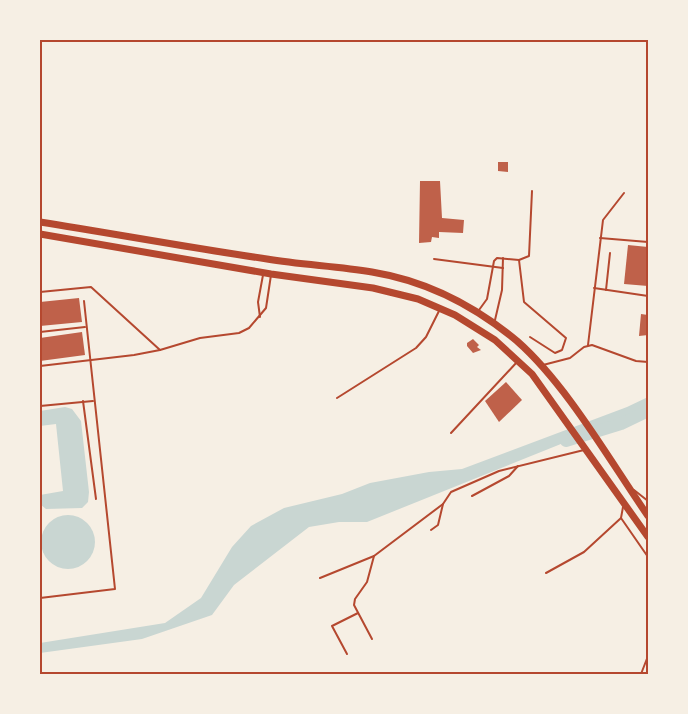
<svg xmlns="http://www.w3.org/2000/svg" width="688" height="714" viewBox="0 0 688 714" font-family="Helvetica,sans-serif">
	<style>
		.water { fill: #c9d6d2 }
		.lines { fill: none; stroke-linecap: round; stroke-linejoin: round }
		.river { stroke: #c9d6d2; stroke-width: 12 }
		.building { fill: #bf614a }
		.service { stroke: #b5482f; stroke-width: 2 }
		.trunk { stroke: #b5482f; stroke-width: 7 }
		.neatline { fill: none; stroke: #b5482f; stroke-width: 2 }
	</style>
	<rect width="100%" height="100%" fill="#f6efe4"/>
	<g class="water">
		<path d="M648,397V409L367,522H339L309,527L234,585L212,615L142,639L40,653V643L165,623L201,598L232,547L251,526L284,508L342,494L370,483L429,472L462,469L627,407Z"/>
		<path d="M65,407L72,409L81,421L89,492L88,502L82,508L46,509L40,504V495L63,491L56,424L40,426V411Z"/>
		<circle cx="68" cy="542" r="27"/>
	</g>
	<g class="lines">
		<path class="river" d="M566,441L621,424L648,411"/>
	</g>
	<g class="building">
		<path d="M498,162H508V172L498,171Z"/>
		<path d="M420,181H440L442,218L464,220L463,233L439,232V238L432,237L431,242L419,243Z"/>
		<path d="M628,245L648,247V286L624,284Z"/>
		<path d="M79,298L82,322L40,326V302Z"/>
		<path d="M641,314L648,315V335L639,336Z"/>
		<path d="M82,332L85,355L40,361V338Z"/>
		<path d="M473,339L479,345L477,347L481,350L473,353L467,346V343Z"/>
		<path d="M506,382L522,400L499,422L485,401Z"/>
	</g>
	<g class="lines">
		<g class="service">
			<path d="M600,238L648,242"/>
			<path d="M434,259L503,268"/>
			<path d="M519,260L524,302L566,338L562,350L555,353L530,337"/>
			<path d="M594,288L648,296"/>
			<path d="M606,290L610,253"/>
			<path d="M40,292L91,287L160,350"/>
			<path d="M479,310L487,299L494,261L497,258L519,260L529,256L532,191"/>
			<path d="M260,317L258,302L263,275"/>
			<path d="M495,320L502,290L503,258"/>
			<path d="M40,332L85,327"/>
			<path d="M588,345L603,220L624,193"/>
			<path d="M543,365L570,358L584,347L592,345L636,361L648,362"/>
			<path d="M40,366L134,355L160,350L200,338L239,333L249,328L266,308L271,275"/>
			<path d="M337,398L416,348L426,337L439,311"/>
			<path d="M83,401L96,499"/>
			<path d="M40,406L93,401"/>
			<path d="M451,433L517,362"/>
			<path d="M634,490L648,501"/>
			<path d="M472,496L509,476L518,466"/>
			<path d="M623,507L621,518L648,557"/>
			<path d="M431,530L438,525L443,504L451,492L499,471L584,450"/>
			<path d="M546,573L584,552L621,518"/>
			<path d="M320,578L374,556L443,504"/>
			<path d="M40,598L115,589L84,301"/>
			<path d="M372,639L354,605L355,599L367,582L374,556"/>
			<path d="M347,654L332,626L358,613"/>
			<path d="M641,674L648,656"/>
		</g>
		<g class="trunk">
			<path d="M40,222C116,234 191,248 267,259C302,265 338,266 372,272C427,281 475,306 517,341C567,385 610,461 648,516"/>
			<path d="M40,234L271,274L373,288L418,299L455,315L495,340L532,374L648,537"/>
		</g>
	</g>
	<rect width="688" height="714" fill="none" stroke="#f6efe4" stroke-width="82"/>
	<rect x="41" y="41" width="606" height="632" class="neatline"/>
</svg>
